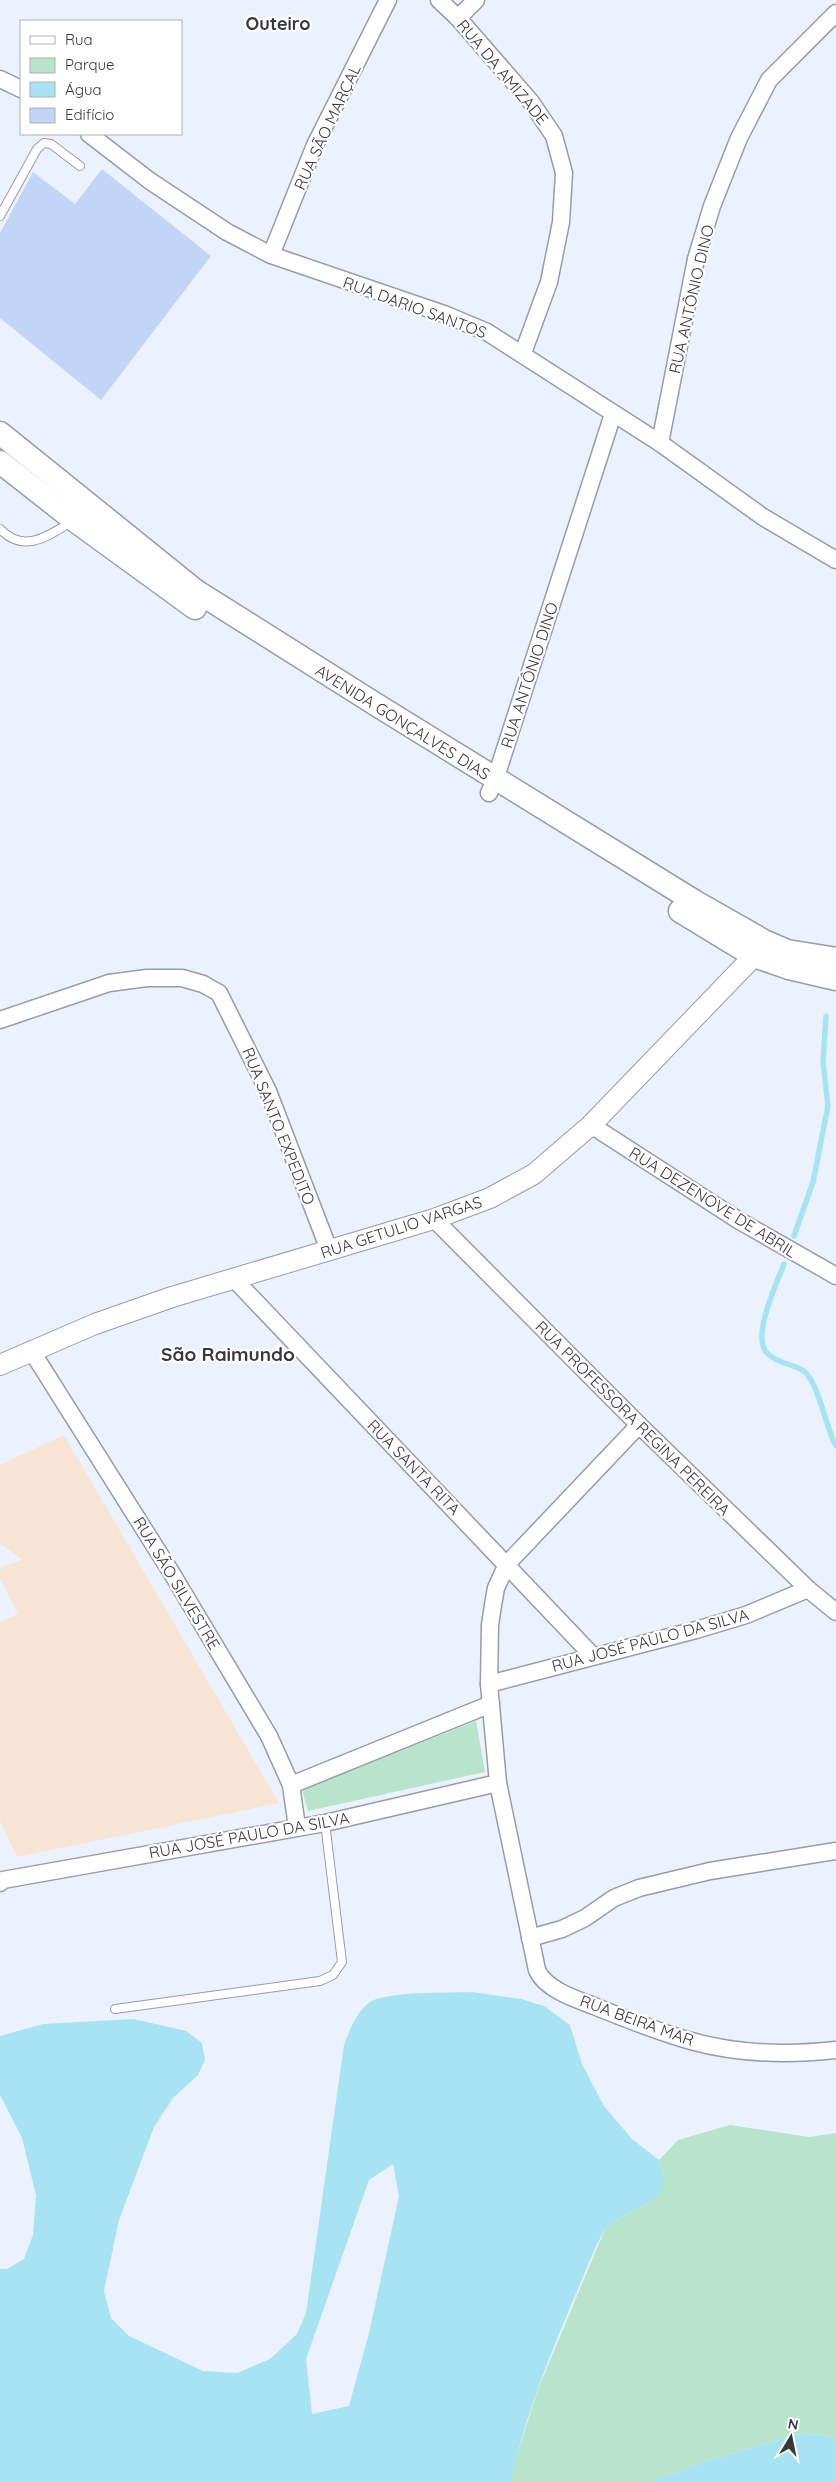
<svg xmlns="http://www.w3.org/2000/svg" width="836" height="2482" viewBox="0 0 836 2482" font-family="Quicksand,sans-serif">
	<style>
		.education { fill: #f7e4d4 }
		.green { fill: #b8e4cc }
		.water { fill: #a7e3f2; fill-rule: evenodd }
		.lines { fill: none; stroke-linecap: round; stroke-linejoin: round }
		.stream { stroke: #a7e3f2; stroke-width: 5.5 }
		.building { fill: #c3d5f7 }
		.service-casing { stroke: #979ca6; stroke-width: 10 }
		.minor-casing { stroke: #979ca6; stroke-width: 19 }
		.tertiary-casing { stroke: #979ca6; stroke-width: 22 }
		.secondary-casing { stroke: #979ca6; stroke-width: 25 }
		.service { stroke: #fff; stroke-width: 8 }
		.minor { stroke: #fff; stroke-width: 16 }
		.tertiary { stroke: #fff; stroke-width: 20 }
		.secondary { stroke: #fff; stroke-width: 22 }
		.labels { text-anchor: middle; dominant-baseline: central; stroke-width: 4.5; stroke-linejoin: round; paint-order: stroke }
		.street-label { font-size: 16px; fill: #36383c; stroke: #fff }
		.neighbourhood-label { font-size: 18px; font-weight: bold; fill: #36383c; stroke: #fff }
		.quarter-label { font-size: 19px; font-weight: bold; fill: #36383c; stroke: #fff }
	</style>
	<rect width="100%" height="100%" fill="#ecf2fd"/>
	<path class="education" d="M64,1435L279,1803H280L17,1857L0,1821V1622L18,1614L0,1578V1567L23,1560L0,1544V1465Z"/>
	<g class="green">
		<path d="M476,1721L485,1772L308,1811L302,1790Z"/>
		<path d="M730,2125L809,2137L836,2133V2437L802,2433L707,2461L649,2482H511L516,2458L538,2389L605,2229L618,2219L652,2201L664,2174L659,2160L678,2140Z"/>
	</g>
	<g class="water">
		<path d="M472,1992L521,1999L544,2006L570,2025L582,2064L604,2106L632,2139L659,2160L664,2174L663,2189L652,2201L618,2219L605,2229L596,2246C564,2323 528,2400 511,2482H0V2269H7L24,2259L33,2235L36,2195L22,2138L0,2095V2036L43,2024L134,2019L186,2031L202,2043L205,2060L198,2075L173,2098L154,2127L119,2220L104,2291L111,2318L129,2336L203,2371L237,2373L270,2359L297,2334L306,2313L344,2045C349,2031 357,2011 370,2002C388,1991 449,1993 472,1992ZM393,2164L399,2196L369,2333L349,2406L312,2414L306,2359L369,2180Z"/>
		<path d="M802,2433L836,2437V2482H649L707,2461Z"/>
	</g>
	<g class="lines">
		<g class="stream">
			<path d="M794,1236L813,1182L828,1106L823,1062L826,1016"/>
			<path d="M784,1264C777,1283 750,1339 768,1354C780,1365 796,1364 805,1372C819,1385 826,1428 836,1446"/>
		</g>
	</g>
	<path class="building" d="M102,169L211,256L101,400L0,318V233L33,172L75,204Z"/>
	<g class="lines">
		<defs>
			<g id="service">
				<path d="M0,216L37,149L44,143L51,144L80,166"/>
				<path d="M0,529C24,554 48,536 71,522"/>
				<path d="M115,2009L320,1981L333,1975L342,1962L325,1823"/>
			</g>
			<g id="minor">
				<path d="M439,0L458,18L531,102L554,136L564,173L561,222L549,282L523,353"/>
				<path d="M458,18L476,0"/>
				<path d="M0,79L21,89"/>
				<path d="M89,134L150,181L227,232L271,255L444,314L487,332L660,443L763,517L836,560"/>
				<path d="M271,255L315,145L388,0"/>
				<path d="M660,443L696,259L712,206L739,138L769,80L836,13"/>
				<path d="M489,793L495,780L613,414"/>
				<path d="M0,1020L109,983L147,978H182L203,984L219,993L268,1091L329,1250"/>
				<path d="M591,1125L738,1220L836,1276"/>
				<path d="M434,1219L639,1425L808,1589L836,1612"/>
				<path d="M235,1280L592,1655"/>
				<path d="M31,1350L171,1572L269,1736L291,1785L297,1827"/>
				<path d="M639,1425L507,1564L496,1588L493,1605L490,1625L489,1684L498,1783L537,1970C545,1989 575,1999 594,2006C626,2019 658,2032 691,2041C737,2054 789,2055 836,2050"/>
				<path d="M489,1684L696,1630L746,1615L808,1589"/>
				<path d="M291,1785L491,1704"/>
				<path d="M0,1883L3,1880L325,1823L498,1783"/>
				<path d="M530,1938L562,1929L585,1918L614,1898L639,1888L710,1871L836,1851"/>
			</g>
			<path id="tertiary" d="M0,1365L95,1324L172,1297L434,1219L490,1198L534,1174L591,1125L754,956"/>
			<g id="secondary">
				<path d="M0,433L196,591L380,707L694,901L764,941L787,951L836,959"/>
				<path d="M0,462L74,520L195,608"/>
				<path d="M680,911L754,956L789,968L836,979"/>
			</g>
		</defs>
		<use href="#service" class="service-casing"/>
		<use href="#minor" class="minor-casing"/>
		<use href="#tertiary" class="tertiary-casing"/>
		<use href="#secondary" class="secondary-casing"/>
		<use href="#service" class="service"/>
		<use href="#minor" class="minor"/>
		<use href="#tertiary" class="tertiary"/>
		<use href="#secondary" class="secondary"/>
	</g>
	<g class="labels">
		<g class="street-label">
			<text transform="translate(503 72) rotate(50)">RUA DA AMIZADE</text>
			<text transform="translate(327 127) rotate(-65)">RUA SÃO MARÇAL</text>
			<text transform="translate(691 299) rotate(-77)">RUA ANTÔNIO DINO</text>
			<text transform="translate(415 307) rotate(20)">RUA DARIO SANTOS</text>
			<text transform="translate(529 675) rotate(-72)">RUA ANTÔNIO DINO</text>
			<text transform="translate(403 722) rotate(32)">AVENIDA GONÇALVES DIAS</text>
			<text transform="translate(279 1126) rotate(68)">RUA SANTO EXPEDITO</text>
			<text transform="translate(713 1202) rotate(32)">RUA DEZENOVE DE ABRIL</text>
			<text transform="translate(401 1227) rotate(-18)">RUA GETULIO VARGAS</text>
			<text transform="translate(633 1418) rotate(45)">RUA PROFESSORA REGINA PEREIRA</text>
			<text transform="translate(414 1467) rotate(46)">RUA SANTA RITA</text>
			<text transform="translate(177 1583) rotate(59)">RUA SÃO SILVESTRE</text>
			<text transform="translate(650 1640) rotate(-15)">RUA JOSÉ PAULO DA SILVA</text>
			<text transform="translate(249 1835) rotate(-10)">RUA JOSÉ PAULO DA SILVA</text>
			<text transform="translate(637 2020) rotate(20)">RUA BEIRA MAR</text>
		</g>
		<g class="neighbourhood-label">
			<text x="278" y="23">Outeiro</text>
		</g>
		<g class="quarter-label">
			<text x="228" y="1354">São Raimundo</text>
		</g>
	</g>
	<rect x="20" y="20" width="162" height="115" fill="#ffffff" stroke="#afafb1"/>
	<rect x="30" y="36" width="25" height="8" fill="#ffffff" stroke="#afafb1"/>
	<text x="65" y="45" font-size="15" fill="#36383c">Rua</text>
	<rect x="30" y="58" width="25" height="15" fill="#b8e4cc" stroke="#afafb1"/>
	<text x="65" y="70" font-size="15" fill="#36383c">Parque</text>
	<rect x="30" y="82" width="25" height="15" fill="#a7e3f2" stroke="#afafb1"/>
	<text x="65" y="95" font-size="15" fill="#36383c">Água</text>
	<rect x="30" y="108" width="25" height="15" fill="#c3d5f7" stroke="#afafb1"/>
	<text x="65" y="120" font-size="15" fill="#36383c">Edifício</text>
	<g transform="translate(791 2437) rotate(10)" stroke="#ffffff" stroke-width="4" paint-order="stroke">
	<path d="M0-4L9 19L0 12L-9 19Z" fill="#36383c"/>
	<text y="-8" font-size="14" font-weight="bold" text-anchor="middle" fill="#36383c">N</text>
	</g>
</svg>
